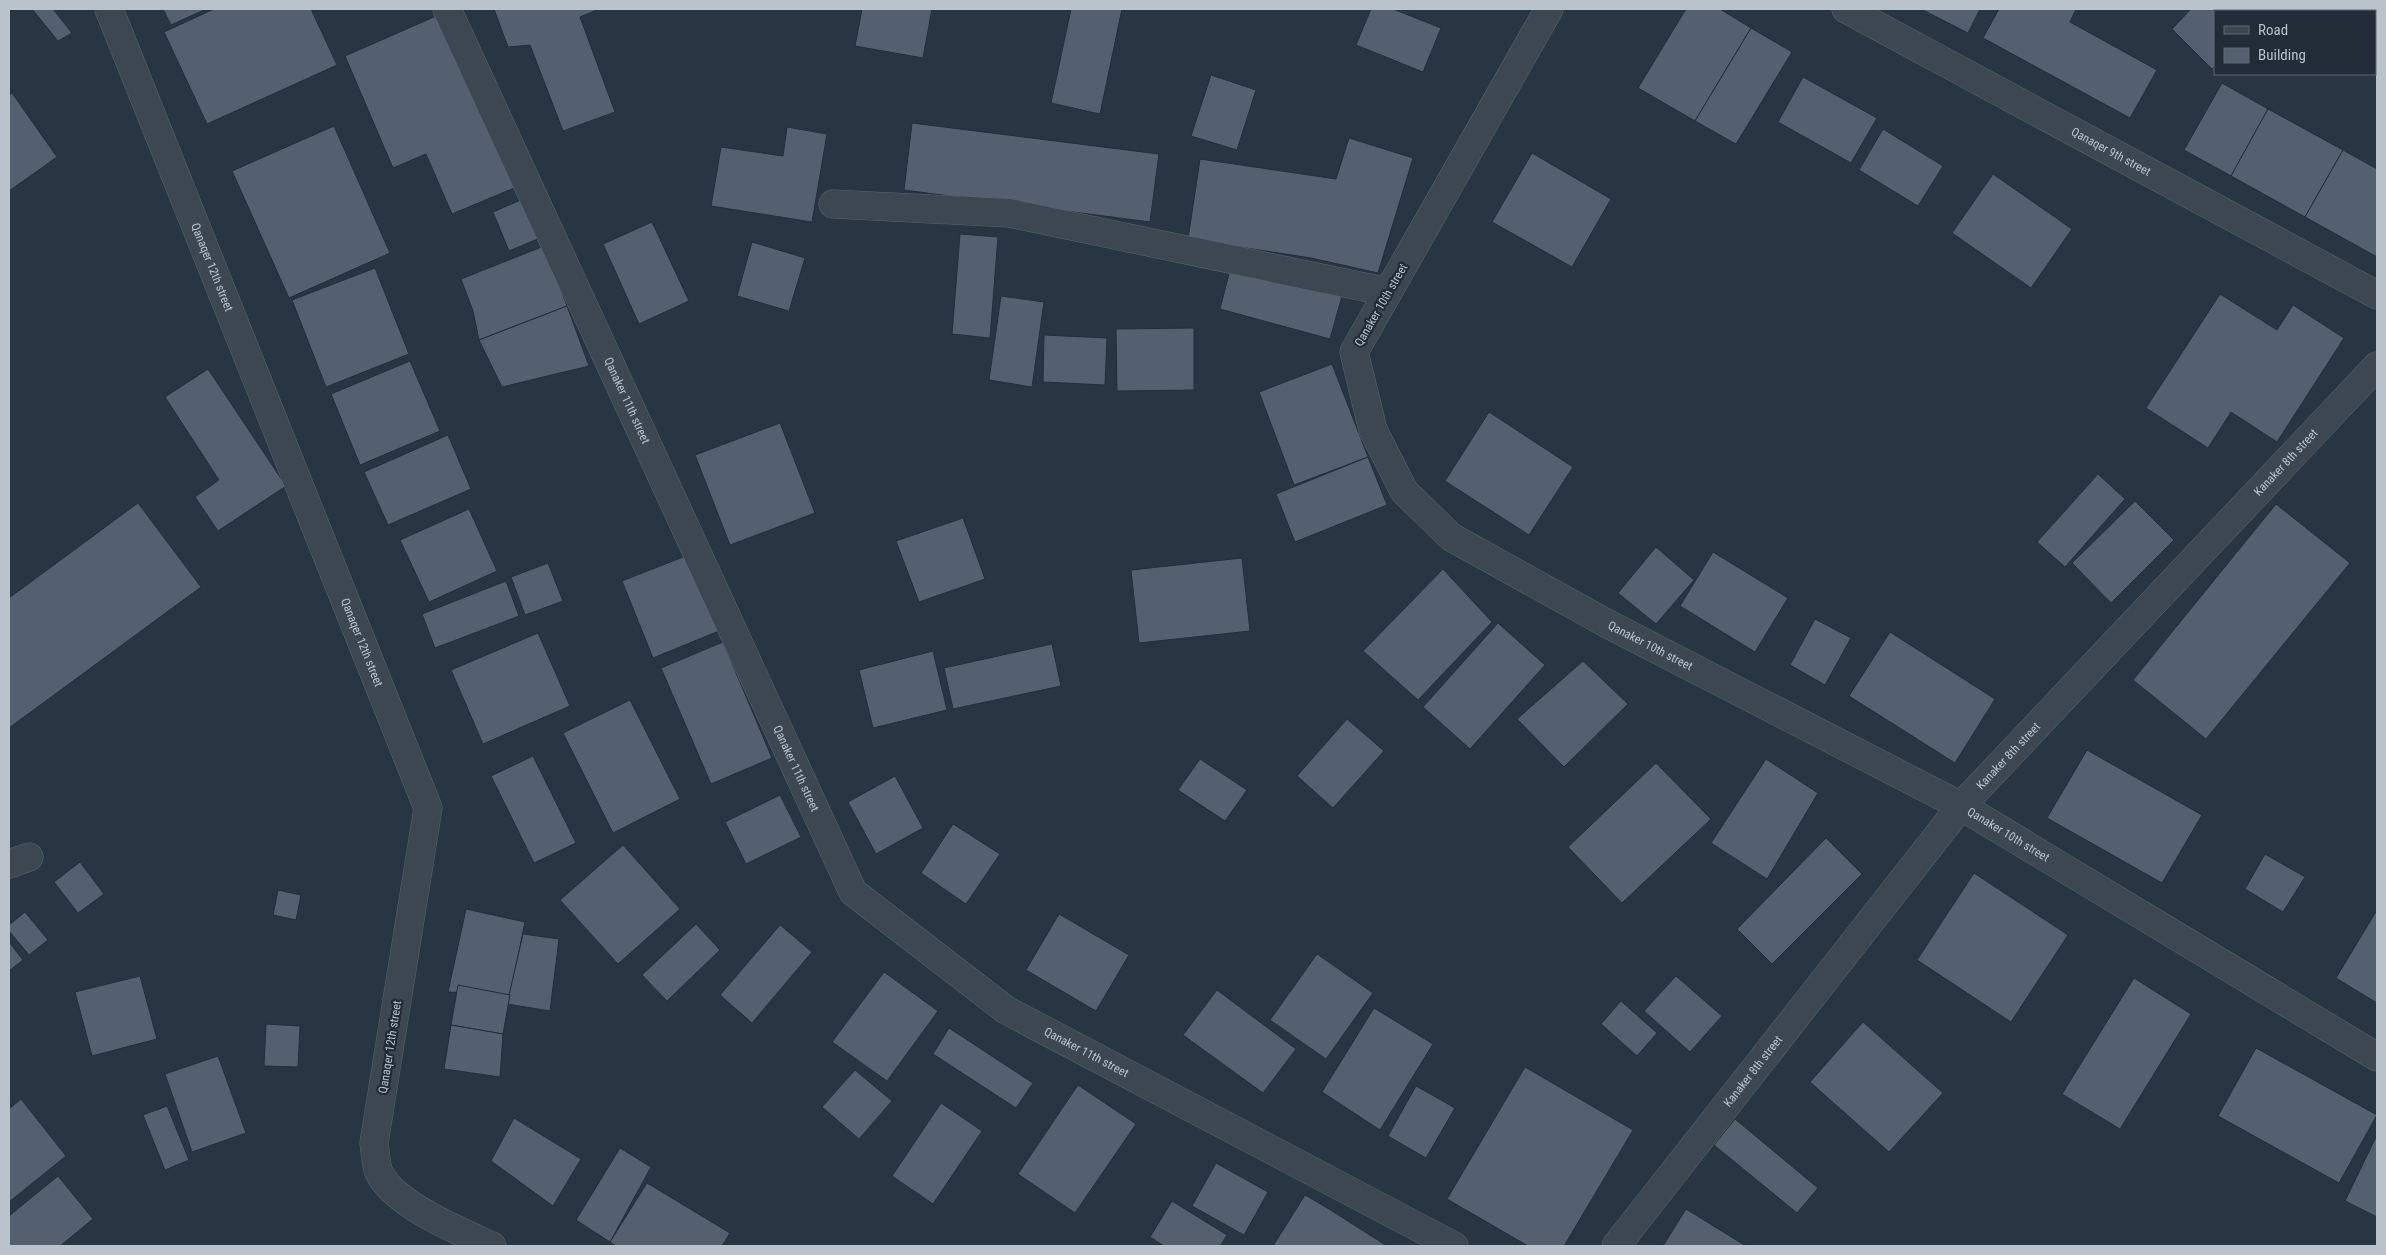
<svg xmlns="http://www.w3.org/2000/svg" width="2386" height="1255" viewBox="0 0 2386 1255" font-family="'Roboto Condensed',sans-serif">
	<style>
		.building { fill: #546070; stroke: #232e3a }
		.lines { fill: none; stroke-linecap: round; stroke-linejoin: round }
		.minor-casing { stroke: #5b6570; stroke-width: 29 }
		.minor { stroke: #3c4752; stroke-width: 28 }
		.labels { text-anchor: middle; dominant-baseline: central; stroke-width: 4.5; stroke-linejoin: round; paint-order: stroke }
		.street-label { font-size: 12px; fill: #bac2cc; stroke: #212c38 }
	</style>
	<rect width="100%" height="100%" fill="#283543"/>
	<g class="building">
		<path d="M32,9H53L72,33L58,41Z"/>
		<path d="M163,9H206L171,25Z"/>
		<path d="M214,9H311L337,65L207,124L164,32Z"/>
		<path d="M494,9H599L580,17L615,112L563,131L530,45L508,47Z"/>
		<path d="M862,9H932L923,58L855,46Z"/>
		<path d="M1071,9H1122L1100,114L1051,103Z"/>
		<path d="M1371,9H1393L1441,28L1423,72L1356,45Z"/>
		<path d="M1686,9H1720L1751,28L1695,121L1638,88Z"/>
		<path d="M1921,9H1980L1968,33Z"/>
		<path d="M1999,9H2076L2070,22L2157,70L2130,118L1983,38Z"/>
		<path d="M2191,9H2252L2254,11H2215V66L2212,69L2172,29Z"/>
		<path d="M443,13L519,186L452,214L426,154L393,168L345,56Z"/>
		<path d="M1751,28L1792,52L1736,144L1695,121Z"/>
		<path d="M1211,75L1256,90L1237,150L1191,136Z"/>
		<path d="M1803,77L1877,118L1851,163L1778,122Z"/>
		<path d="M2222,83L2268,109L2231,176L2184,150Z"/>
		<path d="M12,93L57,157L9,191V95Z"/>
		<path d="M2268,109L2343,150L2305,217L2231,176Z"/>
		<path d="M912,123L1159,154L1150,222L904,190Z"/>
		<path d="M334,126L390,253L289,298L232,171Z"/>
		<path d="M787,127L827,134L812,222L711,206L721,147L783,156Z"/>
		<path d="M1883,129L1943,166L1918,206L1859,170Z"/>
		<path d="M1349,138L1413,158L1378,273L1311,258L1188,239L1200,159L1336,179Z"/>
		<path d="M2343,150L2377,169V257L2305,217Z"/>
		<path d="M1532,153L1611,199L1572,267L1492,222Z"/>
		<path d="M1993,174L2072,229L2031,288L1952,233Z"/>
		<path d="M523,199L540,238L509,251L493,212Z"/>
		<path d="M652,222L689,301L639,324L603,244Z"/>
		<path d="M960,234L998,237L990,338L952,334Z"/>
		<path d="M752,242L805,258L789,311L737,296Z"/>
		<path d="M544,246L567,306L479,340L473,311L461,279Z"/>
		<path d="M1231,266L1342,296L1330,339L1220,309Z"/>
		<path d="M375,268L409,354L326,387L292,300Z"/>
		<path d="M2220,294L2277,330L2293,305L2344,338L2277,442L2231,412L2208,448L2146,408Z"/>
		<path d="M1001,296L1044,302L1032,387L989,380Z"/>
		<path d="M567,306L589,366L502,387L479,340Z"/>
		<path d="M1194,328V390L1117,391L1116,329Z"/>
		<path d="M1044,335L1107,338L1105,385L1043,382Z"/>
		<path d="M410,361L440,431L360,465L331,394Z"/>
		<path d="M1332,364L1368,457L1294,485L1259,392Z"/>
		<path d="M208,369L286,486L218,531L195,497L219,480L165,397Z"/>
		<path d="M1489,412L1573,467L1529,535L1445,481Z"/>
		<path d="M780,423L815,513L730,545L695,455Z"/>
		<path d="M448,435L471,489L388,525L364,472Z"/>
		<path d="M1368,457L1387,505L1295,542L1276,494Z"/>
		<path d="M2098,474L2125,499L2065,567L2037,542Z"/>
		<path d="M2135,501L2174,540L2111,603L2072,563Z"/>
		<path d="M138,503L201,587L9,728V598Z"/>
		<path d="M2276,504L2350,563L2206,739L2133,680Z"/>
		<path d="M469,509L497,571L429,602L400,540Z"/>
		<path d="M963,518L985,579L919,602L896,541Z"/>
		<path d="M1656,547L1694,580L1656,624L1618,593Z"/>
		<path d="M1713,552L1788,598L1755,652L1680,606Z"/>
		<path d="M688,555L719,631L653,658L622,581Z"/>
		<path d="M1242,558L1250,631L1139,643L1131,570Z"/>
		<path d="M548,563L563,601L525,615L511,577Z"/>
		<path d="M1443,569L1492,622L1418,700L1363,651Z"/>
		<path d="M506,581L519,616L435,648L422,614Z"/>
		<path d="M1815,619L1851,638L1825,685L1790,665Z"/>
		<path d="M1498,623L1545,665L1470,749L1423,707Z"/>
		<path d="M1890,632L1995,699L1955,763L1849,696Z"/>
		<path d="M538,633L570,706L483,744L451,670Z"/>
		<path d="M723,642L772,758L711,784L661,668Z"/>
		<path d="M1052,644L1061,686L953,709L944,668Z"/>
		<path d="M933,651L947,710L873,728L859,670Z"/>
		<path d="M1583,661L1628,704L1564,767L1517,719Z"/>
		<path d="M630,700L680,799L613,833L563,733Z"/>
		<path d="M1347,719L1384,751L1333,808L1297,776Z"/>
		<path d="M2087,750L2202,815L2162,883L2047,818Z"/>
		<path d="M533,756L576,843L534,863L491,776Z"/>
		<path d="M1200,759L1247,790L1225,821L1178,790Z"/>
		<path d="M1766,759L1818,793L1767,879L1711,843Z"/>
		<path d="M1656,763L1711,819L1622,903L1568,847Z"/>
		<path d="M895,776L923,828L876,854L848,802Z"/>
		<path d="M780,795L801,837L746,864L725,822Z"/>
		<path d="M953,824L1000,854L966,904L921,873Z"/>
		<path d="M1826,838L1862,874L1772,964L1737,929Z"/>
		<path d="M623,845L680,909L618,964L560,900Z"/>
		<path d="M2265,854L2305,877L2283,912L2245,889Z"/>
		<path d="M80,862L104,894L78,913L54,882Z"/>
		<path d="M1974,873L2068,935L2011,1022L1917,960Z"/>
		<path d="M278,890L301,895L296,920L273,915Z"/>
		<path d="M466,909L525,922L510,995L448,992Z"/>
		<path d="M2377,910V1003L2336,978Z"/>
		<path d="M25,912L48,940L29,955L9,931V925Z"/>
		<path d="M1059,914L1129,955L1096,1011L1026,970Z"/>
		<path d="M696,924L720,950L667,1001L642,975Z"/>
		<path d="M780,925L812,952L752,1023L720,995Z"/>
		<path d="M523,934L559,939L550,1011L507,1004Z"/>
		<path d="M9,942L23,960L9,971Z"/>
		<path d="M1317,954L1373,993L1326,1059L1270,1020Z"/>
		<path d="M884,972L938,1011L887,1081L832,1042Z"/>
		<path d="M140,976L157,1039L92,1056L75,992Z"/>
		<path d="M1676,976L1722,1016L1690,1052L1644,1011Z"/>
		<path d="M2134,978L2191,1014L2120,1129L2062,1094Z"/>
		<path d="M458,985L510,995L503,1034L451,1025Z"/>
		<path d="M1217,990L1296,1049L1263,1093L1183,1035Z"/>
		<path d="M1621,1001L1657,1033L1637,1056L1601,1024Z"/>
		<path d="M1374,1008L1433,1044L1380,1130L1322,1092Z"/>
		<path d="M1863,1022L1943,1093L1889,1152L1810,1082Z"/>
		<path d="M266,1024L300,1026L298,1067L264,1066Z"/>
		<path d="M451,1025L503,1034L500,1077L444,1069Z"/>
		<path d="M949,1028L1033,1083L1016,1108L933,1054Z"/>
		<path d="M2256,1048L2377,1115L2339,1183L2218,1116Z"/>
		<path d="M218,1056L246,1133L192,1152L165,1074Z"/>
		<path d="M1525,1067L1633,1130L1564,1246H1528L1447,1199Z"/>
		<path d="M855,1070L892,1101L859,1139L822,1107Z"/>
		<path d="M1078,1085L1136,1124L1075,1213L1018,1174Z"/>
		<path d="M1416,1086L1455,1108L1426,1158L1388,1136Z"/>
		<path d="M21,1099L66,1156L9,1202V1109Z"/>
		<path d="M941,1103L982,1131L933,1204L892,1176Z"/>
		<path d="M167,1106L189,1160L165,1170L143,1115Z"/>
		<path d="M514,1118L581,1159L553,1206L491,1161Z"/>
		<path d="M1735,1119L1818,1188L1797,1213L1714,1145Z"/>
		<path d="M2377,1135V1217L2345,1201Z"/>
		<path d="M620,1148L651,1167L610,1242L576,1220Z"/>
		<path d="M1216,1163L1268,1192L1244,1235L1192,1206Z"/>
		<path d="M58,1176L93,1219L60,1246H9V1216Z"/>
		<path d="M647,1183L730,1233L722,1246H616L610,1242Z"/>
		<path d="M1305,1195L1329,1209L1387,1246H1273Z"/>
		<path d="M1172,1201L1227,1235L1220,1246H1164L1150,1237Z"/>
		<path d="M1686,1209L1746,1246H1663Z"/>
	</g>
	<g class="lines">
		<defs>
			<g id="minor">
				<path id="s1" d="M109,9L428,808L374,1143C375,1152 376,1162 378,1170C390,1203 461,1232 492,1246"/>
				<path id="s2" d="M447,9L853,892L1006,1010L1454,1246"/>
				<path id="s3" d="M1549,9L1354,352L1373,430L1404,491L1451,537L1606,623L1961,806L2377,1057"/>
				<path id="s4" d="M1846,9L2377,295"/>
				<path d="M833,204L1009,213L1388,292"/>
				<path d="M9,864L29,857"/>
				<path id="s5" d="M1616,1246L1961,806L2377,366"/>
			</g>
		</defs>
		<use href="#minor" class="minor-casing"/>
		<use href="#minor" class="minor"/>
	</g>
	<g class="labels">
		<g class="street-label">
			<text stroke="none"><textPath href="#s4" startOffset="301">Qanaqer 9th street</textPath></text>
			<text stroke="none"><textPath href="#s1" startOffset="278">Qanaqer 12th street</textPath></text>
			<text transform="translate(1381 305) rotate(-60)">Qanaker 10th street</text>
			<text stroke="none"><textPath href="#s2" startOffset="431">Qanaker 11th street</textPath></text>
			<text stroke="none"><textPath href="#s5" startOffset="1032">Kanaker 8th street</textPath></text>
			<text stroke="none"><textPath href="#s1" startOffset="682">Qanaqer 12th street</textPath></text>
			<text stroke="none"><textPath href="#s3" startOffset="836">Qanaker 10th street</textPath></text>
			<text stroke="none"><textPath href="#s5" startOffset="628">Kanaker 8th street</textPath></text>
			<text stroke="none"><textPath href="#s2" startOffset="836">Qanaker 11th street</textPath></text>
			<text stroke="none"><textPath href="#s3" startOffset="1241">Qanaker 10th street</textPath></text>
			<text transform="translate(390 1047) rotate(-81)">Qanaqer 12th street</text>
			<text stroke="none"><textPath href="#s2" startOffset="1256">Qanaker 11th street</textPath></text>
			<text stroke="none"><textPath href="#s5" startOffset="222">Kanaker 8th street</textPath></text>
		</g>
	</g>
	<rect width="2386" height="1255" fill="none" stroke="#bac2cc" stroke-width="20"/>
	<rect x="2214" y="10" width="162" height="65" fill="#212c38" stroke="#5e6873"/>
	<rect x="2224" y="26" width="25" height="8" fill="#3c4752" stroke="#5e6873"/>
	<text x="2258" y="35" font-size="15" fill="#bac2cc">Road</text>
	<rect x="2224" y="48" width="25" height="15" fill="#546070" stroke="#5e6873"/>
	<text x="2258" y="60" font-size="15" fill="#bac2cc">Building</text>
</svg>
